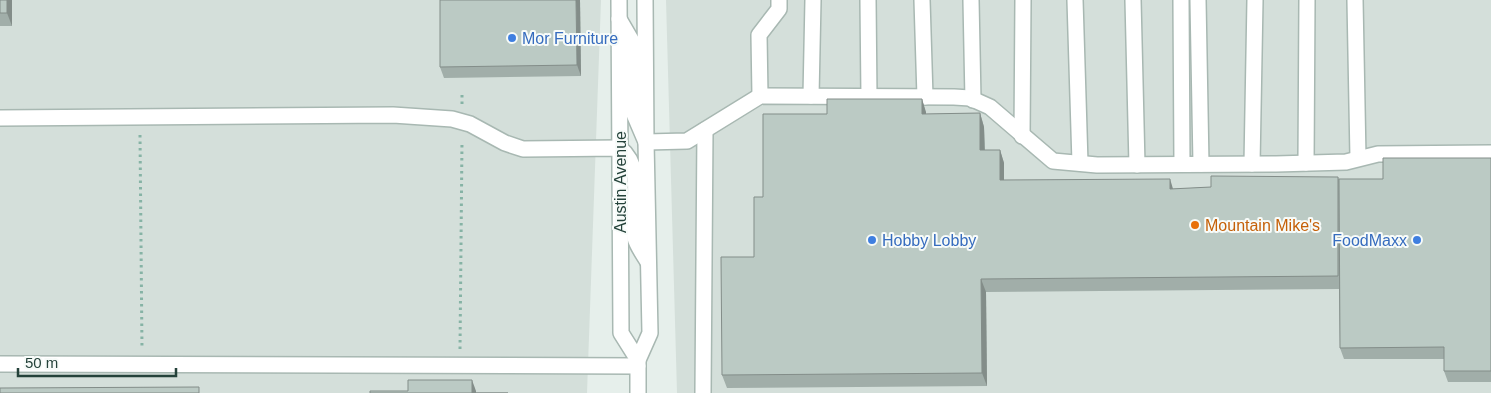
<svg xmlns="http://www.w3.org/2000/svg" width="1491" height="393" viewBox="0 0 1491 393" font-family="Arial,sans-serif">
	<style>
		.built { fill: #d4dfda }
		.lines { fill: none; stroke-linecap: round; stroke-linejoin: round }
		.minor-casing { stroke: #a8b8b2; stroke-width: 18 }
		.path { stroke: #86b3a5; stroke-width: 3; stroke-dasharray: 2.5 4; stroke-linecap: butt }
		.minor { stroke: #fff; stroke-width: 15 }
		.wall { fill: #a1aea9 }
		.shaded-wall { fill: #838d89 }
		.building { fill: #bbcac4; stroke: #838d89 }
		.shop-dot { fill: #3f7fe0; stroke: #f7fbf9; stroke-width: 2 }
		.food-dot { fill: #e8710a; stroke: #f7fbf9; stroke-width: 2 }
		.labels { text-anchor: middle; dominant-baseline: central; stroke-width: 4; stroke-linejoin: round; paint-order: stroke }
		.shop-label { font-size: 16px; fill: #366cbe; stroke: #f7fbf9; text-anchor: start }
		.street-label { font-size: 16px; fill: #24423a; stroke: #f7fbf9 }
		.food-label { font-size: 16px; fill: #c56008; stroke: #f7fbf9; text-anchor: start }
	</style>
	<rect width="100%" height="100%" fill="#e6efeb"/>
	<g class="built">
		<path d="M0,0H601L587,393H0Z"/>
		<path d="M666,0H1491V393H677Z"/>
	</g>
	<g class="lines">
		<defs>
			<g id="minor">
				<path d="M619,0L621,333L638,360"/>
				<path d="M868,0L869,97"/>
				<path d="M922,0L925,97"/>
				<path d="M971,0L973,100"/>
				<path d="M1075,0L1080,163"/>
				<path d="M1133,0L1137,165"/>
				<path d="M1181,0L1182,164"/>
				<path d="M1198,0L1201,164"/>
				<path d="M1355,0L1358,158"/>
				<path d="M619,19L633,43L634,114L646,142L687,141L760,96L954,97L970,98L990,107L1053,161L1097,165L1276,164L1346,162L1378,154L1491,153"/>
				<path d="M760,96L759,35L779,9V0"/>
				<path d="M811,96L813,0"/>
				<path d="M0,118L393,115L452,119L470,124L505,143L523,149L620,148C646,169 631,209 635,238C637,246 644,255 648,262"/>
				<path d="M1022,136L1023,0"/>
				<path d="M1306,163L1307,0"/>
				<path d="M1252,164L1255,0"/>
				<path d="M0,364L638,366"/>
				<path d="M638,393V360L650,333L646,142L645,0"/>
				<path d="M703,393L705,130"/>
			</g>
		</defs>
		<use href="#minor" class="minor-casing"/>
		<g class="path">
			<path d="M462,104V92"/>
			<path d="M140,135L142,349"/>
			<path d="M460,349L462,141"/>
		</g>
		<use href="#minor" class="minor"/>
	</g>
	<g class="wall">
		<rect x="0" y="0" width="12" height="26"/>
		<path d="M440,0H580L581,76L444,78L440,67Z"/>
		<path d="M922,99L926,114L980,113L984,127L985,150H1000L1004,163V180L1173,189L1211,187L1338,177L1339,179H1383L1491,158V382H1448L1444,371V359H1344L1340,348L1339,289L986,292L987,386L727,388L722,375L754,257L763,197L827,114Z"/>
	</g>
	<g class="shaded-wall">
		<path d="M7,0H12V26L7,13Z"/>
		<path d="M576,0H580L581,76L577,65Z"/>
		<path d="M922,99L926,112V127L922,114Z"/>
		<path d="M980,113L984,127L985,163L980,150Z"/>
		<path d="M1000,150L1004,163V194L1000,180Z"/>
		<path d="M1170,179L1174,192L1170,189Z"/>
		<path d="M981,279L986,292L987,386L982,373Z"/>
		<path d="M472,380L476,391V393H472Z"/>
	</g>
	<g class="building">
		<rect x="0" y="0" width="7" height="13"/>
		<path d="M440,0H576L577,65L440,67Z"/>
		<path d="M827,99H922V114L980,113V150H1000V180L1170,179V189L1211,187V176L1338,177V276L981,279L982,373L722,375L721,257H754V197H763V114H827Z"/>
		<path d="M1383,158H1491V371H1444V347L1340,348L1339,179H1383Z"/>
		<path d="M408,380H472V393H508H370V391H408Z"/>
		<path d="M199,387V393H0V388Z"/>
	</g>
	<g class="shop-dot">
		<circle cx="512" cy="38" r="5"/>
		<circle cx="872" cy="240" r="5"/>
		<circle cx="1417" cy="240" r="5"/>
	</g>
	<circle class="food-dot" cx="1195" cy="225" r="5"/>
	<g class="labels">
		<g class="shop-label">
			<text x="522" y="38">Mor Furniture</text>
			<text x="882" y="240">Hobby Lobby</text>
			<text x="1407" y="240" text-anchor="end">FoodMaxx</text>
		</g>
		<g class="street-label">
			<text transform="translate(620 182) rotate(-90)">Austin Avenue</text>
		</g>
		<g class="food-label">
			<text x="1205" y="225">Mountain Mike's</text>
		</g>
	</g>
	<path d="M18 368v8h158v-8" fill="none" stroke="#24423a" stroke-width="2.5"/>
	<text x="25" y="368" font-size="15" fill="#24423a" stroke="#f7fbf9" stroke-width="4" paint-order="stroke">50 m</text>
</svg>
